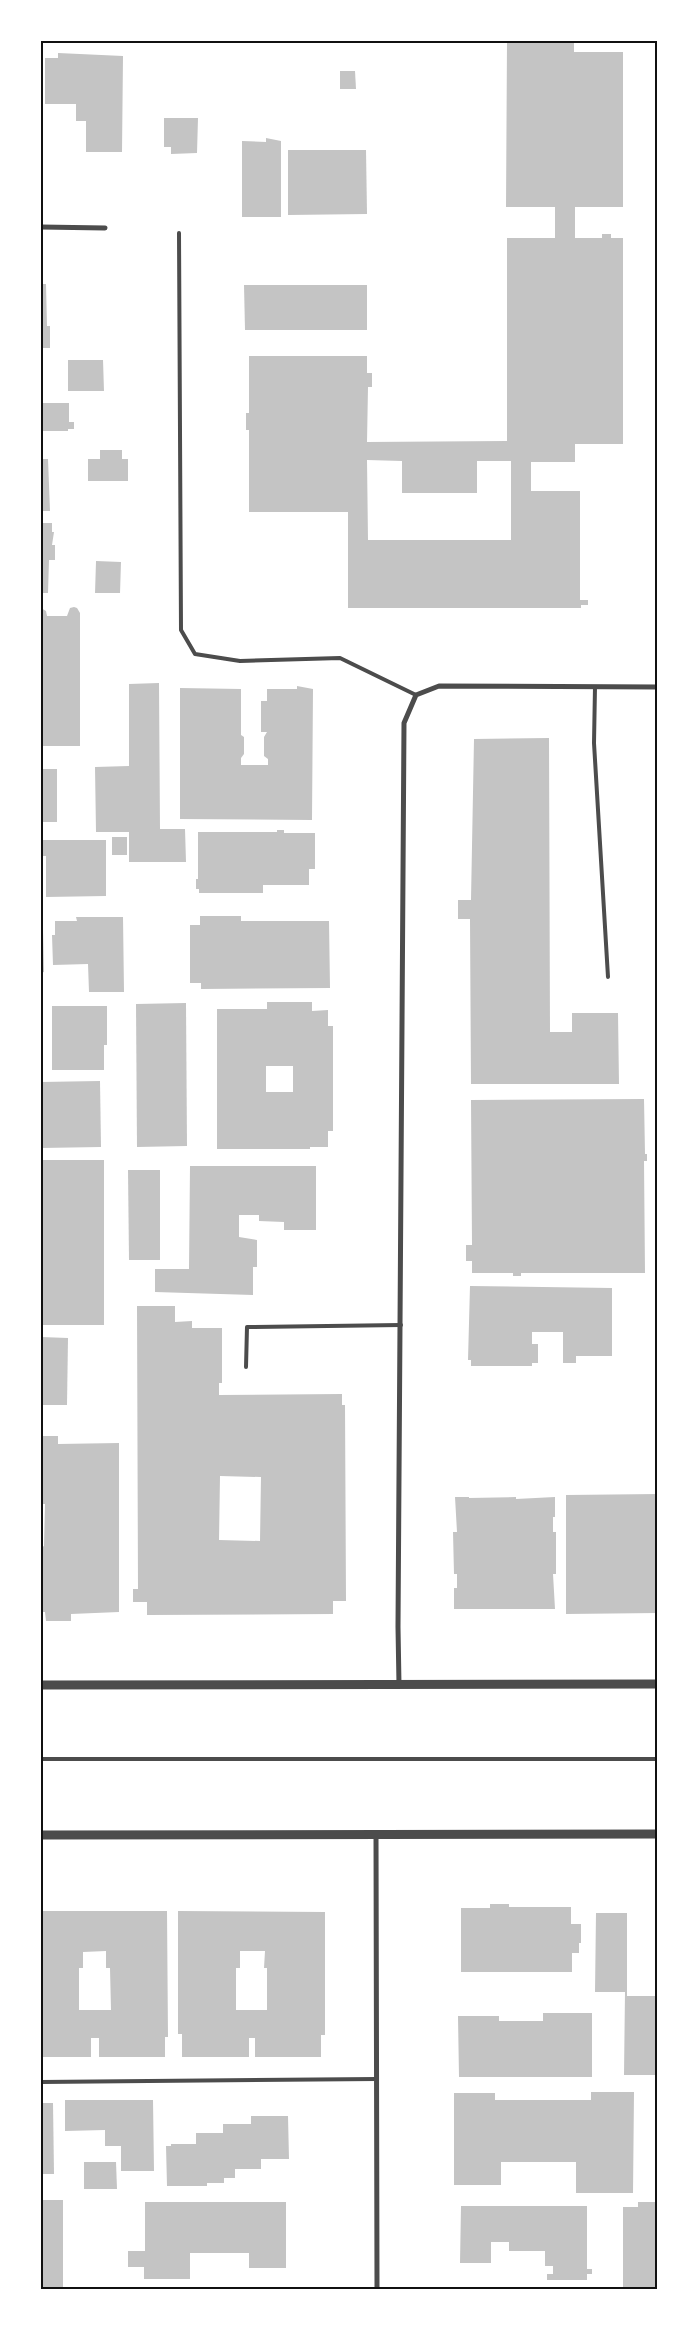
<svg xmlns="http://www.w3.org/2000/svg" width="699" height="2330" viewBox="0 0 699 2330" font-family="Commissioner,sans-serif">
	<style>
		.building { fill: #c4c4c4; fill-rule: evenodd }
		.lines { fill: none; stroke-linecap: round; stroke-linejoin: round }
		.service { stroke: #4c4c4c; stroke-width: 4 }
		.minor { stroke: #4c4c4c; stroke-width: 5 }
		.tertiary { stroke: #4c4c4c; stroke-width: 9 }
		.neatline { fill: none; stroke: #111; stroke-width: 2 }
	</style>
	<rect width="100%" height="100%" fill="#fff"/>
	<g class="building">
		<path d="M507,41H574V52H623V207H575V238H602V234H611V238H623V444H575V462H531V491H580V600H588V605H581V608H348V512H249V430H246V413H249V356H367V373H372V387H368L367,442L507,441V238H555V207H506ZM367,460L402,461V493H477V461H511V540H368Z"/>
		<path d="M58,53L123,56L122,152H86V121H76V104H45V58H58Z"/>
		<path d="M340,71H355L356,89H340Z"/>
		<path d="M164,118H198L197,153L171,154V147H164Z"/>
		<path d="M266,138L281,141V217H242V141L266,142Z"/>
		<path d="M288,150H366L367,214L288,215Z"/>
		<path d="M41,284H46L47,326H50V348H41Z"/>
		<path d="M244,285H367V330H245Z"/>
		<path d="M68,360H103L104,391H68Z"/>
		<path d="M41,403H69V422H74V429H68V431H41Z"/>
		<path d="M100,450H122V459H128V481H88V459H100Z"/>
		<path d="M41,459H48L50,511H41Z"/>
		<path d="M41,523H52V532H54L52,545H55V560H49L48,593H41Z"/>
		<path d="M96,561L121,562L120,593H95Z"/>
		<path d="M74,607L77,608L80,613V746H41V608L46,611L47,616H67L70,608Z"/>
		<path d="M159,683L160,829H185L186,862H129V832H96L95,767L129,766V684Z"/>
		<path d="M297,686L313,689L312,820L180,819V688L241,689V735L244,737V754L241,758V765H268V759L264,756V737L267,732H261V701H267V689H297Z"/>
		<path d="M549,738L550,1032H572V1013H618L619,1084H471L470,919H458V900H471L474,739Z"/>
		<rect x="41" y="769" width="16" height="53"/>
		<path d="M277,830H284V833H315V869H309V885H263V893H199V889H196V879H198V832H277Z"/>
		<rect x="112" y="837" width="15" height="18"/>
		<path d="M41,840H106V896L46,897V856H41Z"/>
		<path d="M200,916H241V921H329L330,988L201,989V983H190V925H200Z"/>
		<path d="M76,917H123L124,992H89L88,964L53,965L52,935H55V921H77Z"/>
		<path d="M41,929H43L44,972L41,973Z"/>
		<path d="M267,1002H312V1011L328,1010V1026H333V1131H328V1147H310V1149H217V1009H267ZM266,1066H293V1092H266Z"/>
		<path d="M186,1003L187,1146L137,1147L136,1004Z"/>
		<path d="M52,1006H107V1045H104V1070H52Z"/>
		<path d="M100,1081L101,1147L41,1148V1082Z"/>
		<path d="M644,1099L645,1154H647V1161H644L645,1273H521V1276H513V1273H472V1261H466V1245H472L471,1100Z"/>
		<rect x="41" y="1160" width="63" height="165"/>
		<path d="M190,1166H316V1230H284V1222L259,1221V1215H239V1237L257,1240V1267H253V1295L155,1292V1269H189Z"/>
		<path d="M128,1170H160V1260H129Z"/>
		<path d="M470,1286L612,1288V1356H576V1363H563V1332H532V1344H538V1363H532V1366H471V1360H468Z"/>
		<path d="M137,1306H175V1322L192,1321V1328H222V1383H219V1395L342,1394V1405H345L346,1601H333V1614L147,1615V1602H133V1589H138ZM220,1476L261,1477L260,1541L219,1540Z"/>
		<path d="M41,1337L68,1338L67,1405H41Z"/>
		<path d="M41,1436H58V1444L119,1443V1612L71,1614V1621H46L45,1612H41V1548L44,1546L45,1504H41Z"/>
		<path d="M658,1494V1613L566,1614V1495Z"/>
		<path d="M455,1497H469V1498L516,1497V1499L555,1497V1517H553V1532H556V1574H553L555,1609H454V1588H457V1574H454L453,1532H457Z"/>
		<path d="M490,1904H509V1907H571V1924H581V1943H579V1953H572V1972H461V1908H490Z"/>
		<path d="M41,1911H167L168,2037H165V2057H99V2038H91V2057H41ZM106,1951V1968H110L111,2010H79V1968H83V1952Z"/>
		<path d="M178,1911L325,1912V2035H321V2057H255V2038H249V2057H182V2034H178ZM240,1951H265L264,1968H267V2010H236V1968H240Z"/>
		<path d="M596,1913H627V1996H657V2075H624L625,1992H595Z"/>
		<path d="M543,2013H592V2077H459L458,2016H499V2021H543Z"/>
		<path d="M591,2092H634L633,2193H576V2162H501V2185H454V2093H495V2100H591Z"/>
		<path d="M65,2100H153L154,2171H121V2146H105V2130L65,2131Z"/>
		<path d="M41,2103H53L54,2174H41Z"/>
		<path d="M251,2116H288L289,2159H261V2169H235V2178H224V2183H207V2186H167L166,2146H171V2144H196V2133H223V2124H251Z"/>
		<path d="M84,2162H116L117,2189H84Z"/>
		<rect x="41" y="2200" width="22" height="89"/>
		<path d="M145,2202H286V2268H249V2253H190V2279H144V2267H128V2251H145Z"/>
		<path d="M638,2202H656L658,2289H623V2207H638Z"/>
		<path d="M461,2206H587V2269H592V2274H587V2280H547V2274H553V2266H545V2251H509V2242H491V2263H460Z"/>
	</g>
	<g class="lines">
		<g class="service">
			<path d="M179,233L181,630L195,654L240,661L340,658L416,695"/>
			<path d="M595,687L594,743L608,977"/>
			<path d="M246,1367L247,1327L401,1325"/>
			<path d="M41,1759H658"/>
			<path d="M41,2082L377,2079"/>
		</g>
		<g class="minor">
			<path d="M41,227L105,228"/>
			<path d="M399,1685L398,1627L404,723L416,695L439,686L658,687"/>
			<path d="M376,1835L377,2289"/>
		</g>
		<g class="tertiary">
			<path d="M41,1685L658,1684"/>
			<path d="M41,1835L658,1834"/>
		</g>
	</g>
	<rect width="699" height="2330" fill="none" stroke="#ffffff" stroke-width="85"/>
	<rect x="42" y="42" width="614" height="2246" class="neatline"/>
</svg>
